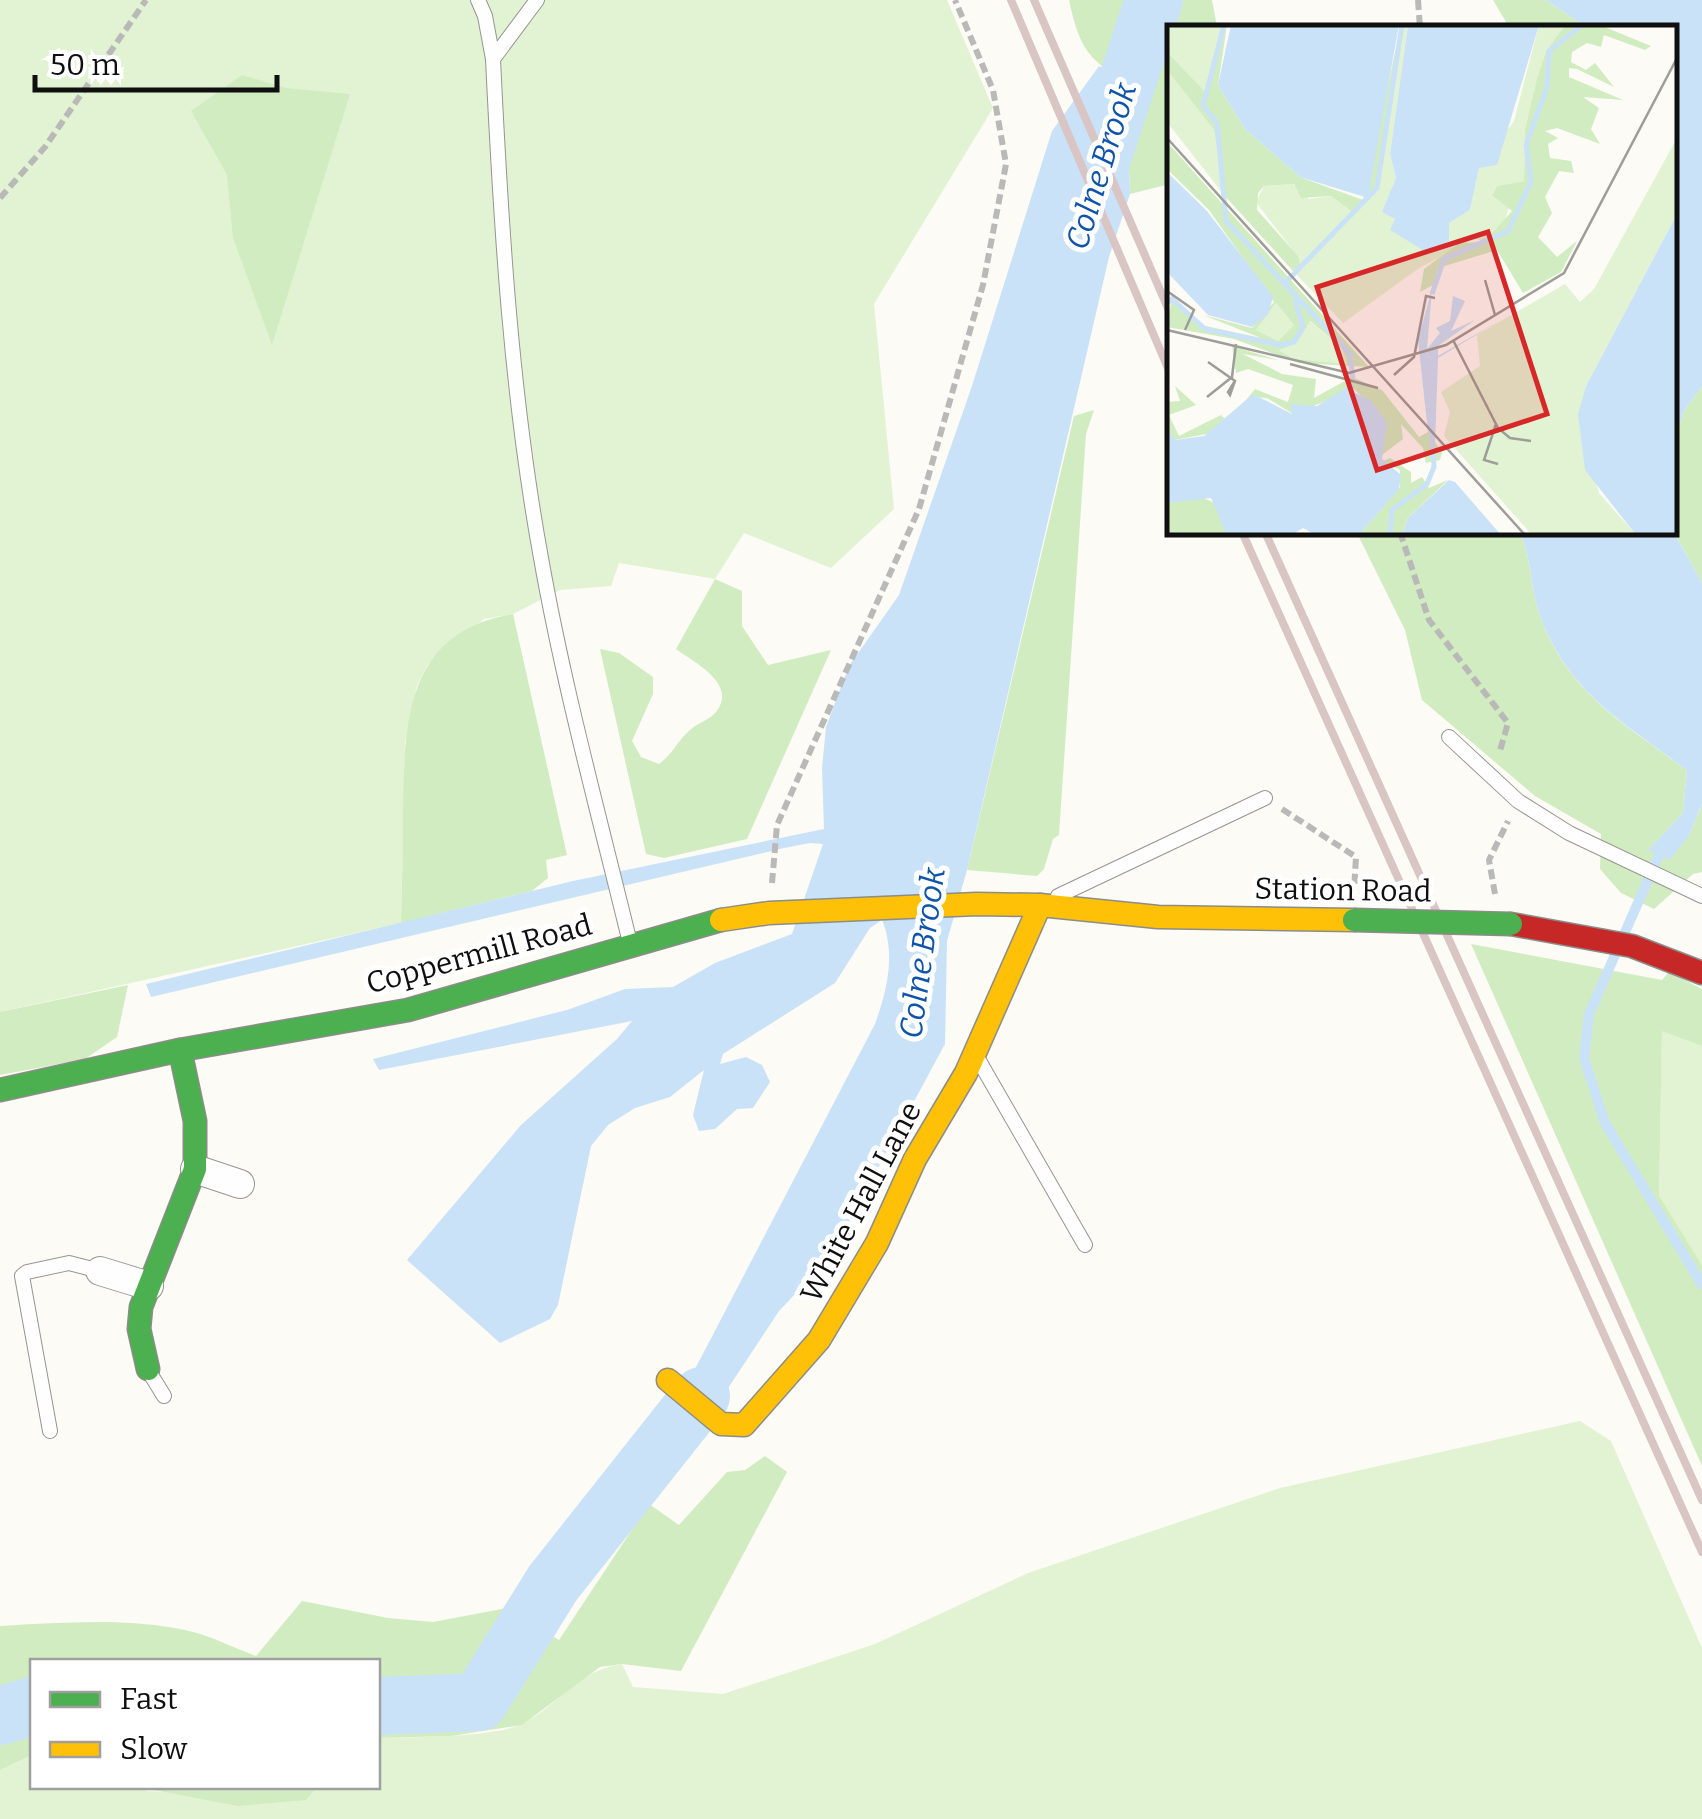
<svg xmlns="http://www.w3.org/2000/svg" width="1702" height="1819" viewBox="0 0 1702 1819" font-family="Bitter,serif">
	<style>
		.green { fill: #e2f3d3 }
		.forest { fill: #d1ecc1 }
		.water { fill: #c9e2f8 }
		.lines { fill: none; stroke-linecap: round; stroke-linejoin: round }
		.stream { stroke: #c9e2f8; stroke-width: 10 }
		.river { stroke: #c9e2f8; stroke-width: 58 }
		.lane-casing { stroke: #969593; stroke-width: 16 }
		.street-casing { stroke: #969593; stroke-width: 30 }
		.fast-casing { stroke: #8c8c89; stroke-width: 25 }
		.slow-casing { stroke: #8c8c89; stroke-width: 25 }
		.jam-casing { stroke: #8c8c89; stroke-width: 25 }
		.path { stroke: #b9b9b8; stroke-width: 6; stroke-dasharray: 10 5; stroke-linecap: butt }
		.lane { stroke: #fffefe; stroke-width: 14 }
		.street { stroke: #fffefe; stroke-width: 28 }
		.fast { stroke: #4caf50; stroke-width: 22 }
		.slow { stroke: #ffc107; stroke-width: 22 }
		.jam { stroke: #c62828; stroke-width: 22 }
		.rail { stroke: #d9c6c4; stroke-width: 8 }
		.fast-bridge-casing { stroke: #8c8c89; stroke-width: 25; stroke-linecap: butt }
		.fast-bridge { stroke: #4caf50; stroke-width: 22 }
		.labels { text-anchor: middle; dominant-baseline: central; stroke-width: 10; stroke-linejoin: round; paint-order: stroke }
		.street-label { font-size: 30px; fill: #0f0f0f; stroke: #fff }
		.water-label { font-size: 32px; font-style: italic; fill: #0f54aa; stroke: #fff }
		.inset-river { fill: none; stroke: #c9e2f8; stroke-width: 5 }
		.inset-road { fill: none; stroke: #9d9d99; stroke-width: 2.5 }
		.view { fill: #d62828; fill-opacity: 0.15; stroke: #d62828; stroke-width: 5 }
		.inset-edge { fill: none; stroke: #0f0f0f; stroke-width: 5 }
	</style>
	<rect width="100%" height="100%" fill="#fcfbf5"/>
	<g class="green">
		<path d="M0,0H947L993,108L874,304L894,509L831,568L744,533L715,579L619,563L611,586L560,590L513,614L484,619L428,664L417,686L405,743L401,923L0,1012Z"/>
		<path d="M1662,1030L1702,1046V1265L1659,1197Z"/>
		<path d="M1580,1421L1611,1441L1702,1648V1819H0V1770L32,1755V1786L138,1787L147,1791L305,1800L317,1787L378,1786V1738C411,1737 497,1738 524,1723C561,1703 577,1671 622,1664L633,1687L723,1694L875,1644L1028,1573L1280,1488Z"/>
	</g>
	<g class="forest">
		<path d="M1069,0H1212L1217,27L1170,28V181L1166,185L1130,194L1128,145L1142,90C1094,64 1081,57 1069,0Z"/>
		<path d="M1493,0H1546L1586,27H1509Z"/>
		<path d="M242,75L286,88L350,94L272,345L233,238L227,175L191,111Z"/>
		<path d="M1702,386V583L1674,533L1675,439L1684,411Z"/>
		<path d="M1094,410L1086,434L1059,835L1053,839L1044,869L1037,876L967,870L1074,416Z"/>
		<path d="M1357,533H1520C1532,558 1530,589 1540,616C1569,694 1623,723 1687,770L1683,813L1648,850L1689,836L1702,804V872L1693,874L1654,909L1621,893L1600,869L1601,834L1535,796L1422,700L1405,630Z"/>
		<path d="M715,579L742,591V626L768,665L831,650L747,839L664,858L646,854L600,649L619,653L653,677V694L632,741L641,757L659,764C672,755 678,740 690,730C698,723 709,720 716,712C738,684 695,663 676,649Z"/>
		<path d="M513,614L567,855L546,860L548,878L532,891L401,923C402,884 403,845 403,806C405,718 407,632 513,614Z"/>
		<path d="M1471,944L1662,980L1669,972L1702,989V1046L1662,1031L1659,1196L1702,1265V1466Z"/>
		<path d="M128,985L117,1037L85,1059L0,1075V1012Z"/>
		<path d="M765,1456L787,1472L681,1671L622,1664L600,1667L522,1725L451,1736L378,1738V1662H32V1755L0,1770V1626C63,1623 127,1617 189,1631C212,1636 234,1648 256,1656L302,1601L388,1618L433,1622L507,1608L559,1640L649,1504L679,1525L727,1472L745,1470Z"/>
		<path d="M138,1787L317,1786V1787L306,1800L238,1806Z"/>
	</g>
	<g class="water">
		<path d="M1546,0H1702V386L1684,411L1675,439L1674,28L1586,27Z"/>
		<path d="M1099,66L1142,90L1128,145L1130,194L1109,257L967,870L947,941L945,1044L830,1257L779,1311L674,1470L637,1452L658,1410L695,1369L875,1024C887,991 896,954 882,920L870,928L835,983L723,1054L720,1064L746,1057L762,1065L770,1082L753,1108L737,1109L715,1129L699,1131L693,1115L704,1070L670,1097L635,1108L608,1125L591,1146L558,1305L550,1319L500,1343L407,1260L521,1125L617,1039L632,1021L379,1070L373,1059L567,1010L625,989L673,987L715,963L792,934L823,844L810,843L784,848L151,997L146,984L573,881L824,829L822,768L826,727L849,666L899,595L972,386L1052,131Z"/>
		<path d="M1520,533H1674L1702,583V804L1689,836L1669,860L1648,850L1683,813L1687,770C1623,722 1570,695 1540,616C1530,589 1532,558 1520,533Z"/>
	</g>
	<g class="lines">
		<path class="stream" d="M1669,845L1659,855L1589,1014L1584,1058L1605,1123L1702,1285"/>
		<g class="river">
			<path d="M1103,155L1154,0"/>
			<path d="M378,1706L479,1702L553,1583L701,1396"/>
			<path d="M0,1716L32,1706"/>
		</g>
		<defs>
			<g id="lane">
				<path d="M478,0L485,16L493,59C501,226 511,394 541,558C564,688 599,815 630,943"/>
				<path d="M493,59L537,0"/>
				<path d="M1449,737L1518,801L1569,833L1702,896"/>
				<path d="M1058,896L1265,798"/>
				<path d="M978,1059L1085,1245"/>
				<path d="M148,1370L164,1396"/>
				<path d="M50,1431L22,1276L27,1272L69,1263L100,1271"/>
			</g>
			<g id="street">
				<path d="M195,1169L240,1184"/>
				<path d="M100,1271L149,1286"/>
			</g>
			<g id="fast">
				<path d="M0,1090L180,1050L408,1010L721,920"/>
				<path d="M148,1369L139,1329L141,1307L195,1169V1121L180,1050"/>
			</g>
			<g id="slow">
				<path d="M721,920L769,913L977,904L1040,905L1158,917L1354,920"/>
				<path d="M668,1380L721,1424L744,1425L819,1340L877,1243L915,1159L966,1073L1040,905"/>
			</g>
			<path id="jam" d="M1511,924L1632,946L1702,973"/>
		</defs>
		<use href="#lane" class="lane-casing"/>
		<use href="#street" class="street-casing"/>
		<use href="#fast" class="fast-casing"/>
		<use href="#slow" class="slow-casing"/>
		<use href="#jam" class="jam-casing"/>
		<g class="path">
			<path d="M1418,0L1420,28"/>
			<path d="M0,198L45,147L146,0"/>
			<path d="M1400,532L1429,620L1508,723L1499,754"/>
			<path d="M1282,809L1356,857L1354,891"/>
			<path d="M772,883L777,825L919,509L983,285L1006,164L993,90L955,0"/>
			<path d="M1495,894L1489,860L1508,821"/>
		</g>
		<use href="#lane" class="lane"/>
		<use href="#street" class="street"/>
		<use href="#fast" class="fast"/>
		<use href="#slow" class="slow"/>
		<use href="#jam" class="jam"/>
		<g class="rail">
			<path d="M1011,0L1170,373"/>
			<path d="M1034,0L1170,313"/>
			<path d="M1242,532L1702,1552"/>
			<path d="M1265,532L1702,1500"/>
		</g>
		<defs>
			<path id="fast-bridge" d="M1354,920L1511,924"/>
		</defs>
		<use href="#fast-bridge" class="fast-bridge-casing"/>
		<use href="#fast-bridge" class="fast-bridge"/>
	</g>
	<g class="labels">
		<g class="street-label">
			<text transform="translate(1343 890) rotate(1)">Station Road</text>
			<text transform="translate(479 954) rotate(-15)">Coppermill Road</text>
			<text transform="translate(861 1202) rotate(-62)">White Hall Lane</text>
		</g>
		<g class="water-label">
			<text transform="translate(1101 166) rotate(-73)">Colne Brook</text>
			<text transform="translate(922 953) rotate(-82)">Colne Brook</text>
		</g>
	</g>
	<g transform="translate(1167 25)">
		<rect width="510" height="510" fill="#fcfbf5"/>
		<path d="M0,0H60L40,70L0,27ZM234,0H241L223,129L229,153L216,187L228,194L224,205L259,226L274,222L282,198L303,185L312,143L347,96L372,0H398L379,26L370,53L358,104L357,156L330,161L325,169L343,179L337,198L318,216L307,214L252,243L176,298L127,247L134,242L131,232L89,177L97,161L126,159L142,174L164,171L184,186L210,161ZM0,45L47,105L57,170L0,97ZM510,113V189L419,361L412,395L432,468L469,510H365L277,411L283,387L274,367L313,341L310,310L398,259L413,277L427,264ZM109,278L127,300L111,316L89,305ZM142,296L175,323L180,340L127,334L111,324L130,318Z" fill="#e2f3d3"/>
		<path d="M60,0L51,60L78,104L133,152L196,175L234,0L207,169L188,189L164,171L134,173L127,159L97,161L91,168L90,185L131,231L134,242L127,247L57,170L47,105L0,45V27L40,69ZM398,0H433L484,21L478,25L437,10L434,22L420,18L405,27L404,37L419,45L428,38L447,62L410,44L402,43V52L456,75L416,72L432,83L424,104L433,119L390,103L378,106L391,113L381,119L383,133L404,136L407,148L392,146L378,172L385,188L371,212L390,232L410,216L394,247L356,268L330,225L271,243L266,260L253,267L257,244L291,219L318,216L345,186L325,170L330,161L357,156L358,104L370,53L379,26ZM0,117L202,342L132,338L67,314L0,302L5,271L34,300L94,313L36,290L85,303L107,277L42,185L0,144ZM109,278L127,300L111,316L89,305ZM143,296L175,323L180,339L127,334L112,325L130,318ZM65,321L111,335L76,329L115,349L149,354L147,373L185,352L215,365L252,412L261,407L275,427L273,435L259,438L256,423L234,399L236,414L215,430L217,393L184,361L182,367L126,389L100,373L84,372L71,385L88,364L121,377L126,360L81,344L69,348ZM8,361L29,380L2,390L12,411L54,390L60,396L45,408L7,415L0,403V377L13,376ZM223,433L244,447V458L255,452L262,463L281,455L241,493L235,510H192L233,462V445L216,436ZM32,471L50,479L60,510H0V478Z" fill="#d1ecc1" fill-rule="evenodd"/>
		<path d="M64,0H232L201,173L133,152L78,104L51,60ZM241,0H372L330,140L312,143L303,185L282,198V216L259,227L223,205L228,194L215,187L229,153L223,129ZM0,147L40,186L106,272L101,290L85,302L41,290L0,247ZM510,189V510H469L418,445L411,389L419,361ZM265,264L260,324L273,308L269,303L283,296L286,271L298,276L284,306L308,295L271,321V331L334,295L271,333L268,418L261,407L251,315ZM187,358L186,367L203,375L220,397L215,434L234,450L232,464L192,510H149L136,503L124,510H60L44,473L0,478V403L8,415L37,411L86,369L125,389L123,379L150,381ZM282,455L288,457L334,510H235L241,493Z" fill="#c9e2f8"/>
		<path class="inset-river" d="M57,0L36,81L50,98L59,196L183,329L186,354M118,258L210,163L235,0M265,269L277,234L341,206L364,157L359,120L380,62L382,26L415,0M0,278L5,274L38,304L114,320L127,317L136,302L128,274M223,510L225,485L260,459L267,442L265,409"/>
		<path class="inset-road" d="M0,113L358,510M318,255L328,290M0,266L27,285L18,305M0,305L182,348L279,320L397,248L510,33M286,315L331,403L343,413L364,416M41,337L68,356L63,370L61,367L68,356M123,339L211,363M227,350L247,332L259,271L268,273M40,372L65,352L69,319M329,399L317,435L331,439"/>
		<path class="view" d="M321,207L380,389L210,445L150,262Z"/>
		<rect width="510" height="510" class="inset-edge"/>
	</g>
	<rect x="30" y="1659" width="350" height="130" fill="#ffffff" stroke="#9f9f9f" stroke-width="2.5"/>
	<rect x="50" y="1692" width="50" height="15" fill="#4caf50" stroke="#9f9f9f" stroke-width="2.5"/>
	<text x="120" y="1709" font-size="30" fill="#0f0f0f">Fast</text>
	<rect x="50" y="1742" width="50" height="15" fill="#ffc107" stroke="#9f9f9f" stroke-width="2.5"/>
	<text x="120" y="1759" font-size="30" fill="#0f0f0f">Slow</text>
	<path d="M35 75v15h242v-15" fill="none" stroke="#0f0f0f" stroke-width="5"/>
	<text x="50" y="75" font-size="30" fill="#0f0f0f" stroke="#ffffff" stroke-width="8" paint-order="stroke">50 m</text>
</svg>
